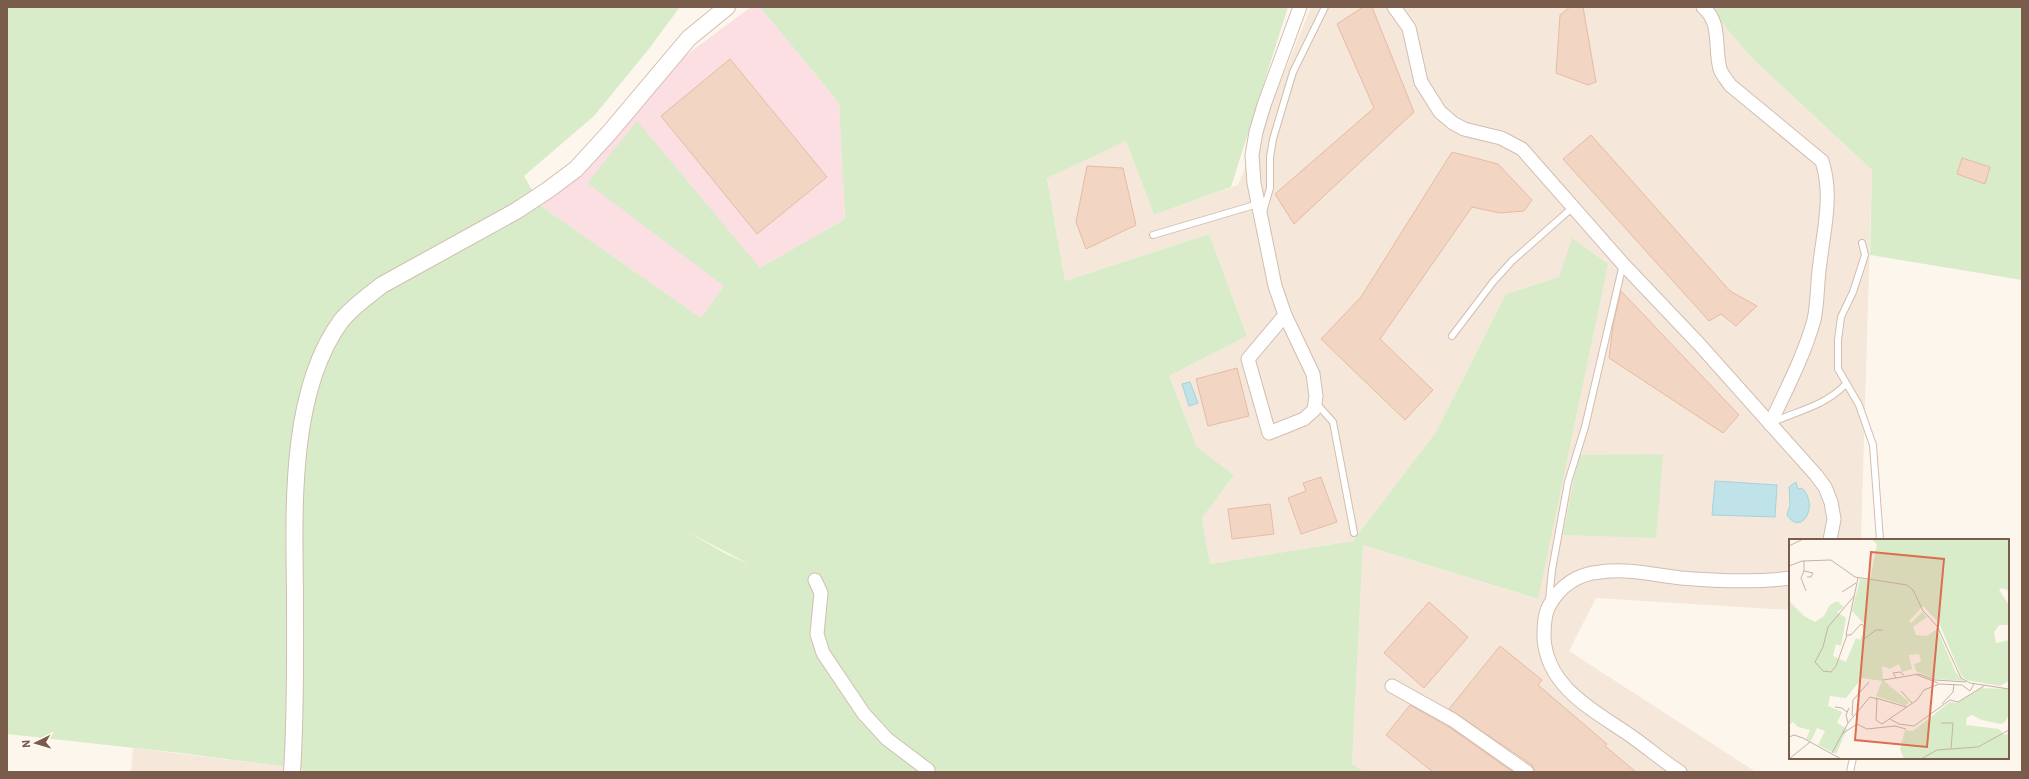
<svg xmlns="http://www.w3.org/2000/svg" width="2029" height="779" viewBox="0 0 2029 779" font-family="'IBM Plex Sans',sans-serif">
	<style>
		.residential { fill: #f5e8da }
		.medical { fill: #fbdfe3 }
		.green { fill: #d8ecc9; fill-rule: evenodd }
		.water { fill: #bfe3e8; stroke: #a5d3da }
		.building { fill: #f3d5c3; stroke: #e6bba3 }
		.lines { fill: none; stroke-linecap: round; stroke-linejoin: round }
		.service-casing { stroke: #d1beb0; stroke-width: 8 }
		.minor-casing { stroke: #d1beb0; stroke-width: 15 }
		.tertiary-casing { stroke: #d1beb0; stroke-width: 18 }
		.service { stroke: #fff; stroke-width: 6 }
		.minor { stroke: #fff; stroke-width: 13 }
		.tertiary { stroke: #fff; stroke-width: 16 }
		.inset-road { fill: none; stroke: #c5b3a7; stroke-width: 1 }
		.view { fill: #dc6d51; fill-opacity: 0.15; stroke: #dc6d51; stroke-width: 2 }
		.inset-edge { fill: none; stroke: #7a5c4d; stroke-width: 2 }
	</style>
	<rect width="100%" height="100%" fill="#fdf6ec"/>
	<g class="residential">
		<path d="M1311,7H1708L1752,58L1872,170L1861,540H1790V610L1596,598L1569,651L1756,772H1364L1352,764L1363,545L1537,599L1559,277L1506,294L1436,432L1353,541L1210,564L1202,518L1234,475L1197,447L1169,376L1247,336L1209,234L1065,281L1047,177L1126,141L1154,215L1238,185Z"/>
		<path d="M133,748L303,769V772H131Z"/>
	</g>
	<path class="medical" d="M751,7H760L839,103L845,219L760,268L724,286L701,318L541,206L681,59Z"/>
	<g class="green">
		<path d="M7,7H680L648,50L594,116L524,176L541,206L701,318L724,286L587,183L637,121L760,268L845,219L839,103L760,7H1288L1231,187L1154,215L1126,141L1047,178L1065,281L1209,234L1247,336L1169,376L1197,447L1234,475L1202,518L1210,564L1353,541L1436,432L1506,294L1559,277L1572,238L1608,264L1538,599L1363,545L1352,764L1364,772H303V769L180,753L7,734ZM688,532L749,564L726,554Z"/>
		<path d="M1708,7H2022V280L1870,255L1872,170L1752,58Z"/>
		<path d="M1663,454L1656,538L1563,535L1579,455Z"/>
	</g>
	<g class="water">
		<path d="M1190,382L1198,403L1189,406L1182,384Z"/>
		<path d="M1715,481L1777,485L1775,517L1712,515Z"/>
		<path d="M1796,482L1798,489L1802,488C1820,506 1801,537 1787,515L1790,505L1789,487Z"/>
	</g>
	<g class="building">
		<path d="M1363,7H1372L1414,112L1294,224L1275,194L1374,108L1337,24Z"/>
		<path d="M1570,7H1583L1596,82L1588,85L1556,73L1560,15Z"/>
		<path d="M730,59L827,177L757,234L661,116Z"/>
		<path d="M1591,135L1730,291L1757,306L1736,326L1721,314L1709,321L1563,159Z"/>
		<path d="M1452,152L1498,164L1532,200L1524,211L1500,213L1472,207L1380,339L1433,390L1405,420L1321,339L1361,297Z"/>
		<path d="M1962,158L1990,167L1985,184L1957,174Z"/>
		<path d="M1087,166L1123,168L1136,225L1086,249L1076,222Z"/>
		<path d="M1621,291L1739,415L1723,433L1609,358L1613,325Z"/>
		<path d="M1237,368L1249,416L1208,426L1196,379Z"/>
		<path d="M1321,477L1337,522L1301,534L1288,498L1306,491L1303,483Z"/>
		<path d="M1270,504L1274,534L1232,539L1228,509Z"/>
		<path d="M1429,602L1468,637L1424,688L1384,653Z"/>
		<path d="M1500,646L1542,680L1538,685L1607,744L1605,746L1636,772H1535L1532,765L1449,709Z"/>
		<path d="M1410,705L1449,727L1513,772H1433L1386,735Z"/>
	</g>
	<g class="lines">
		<defs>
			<g id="service">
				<path d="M1263,212L1270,188V157L1273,139L1293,72L1325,7"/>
				<path d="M1153,235L1258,204"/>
				<path d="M1862,243L1865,255L1853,292L1841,317L1838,340V369L1859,405L1873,445L1880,540"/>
				<path d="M1452,336L1493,282L1512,261L1573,207"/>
				<path d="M1316,403L1333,422L1354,533"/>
				<path d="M1773,422C1800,410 1824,406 1845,385"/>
				<path d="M1549,600L1552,570L1568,482L1585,427L1623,264"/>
				<path d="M1850,772L1853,758"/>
			</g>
			<g id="minor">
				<path d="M1394,7L1409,28L1421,82L1440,112L1453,123L1464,129L1501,138L1522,149L1623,264L1699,344L1816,475L1825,487L1831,502L1834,519L1830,540"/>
				<path d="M1703,7C1722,23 1714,47 1720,69C1722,75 1727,80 1730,85L1822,161C1833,195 1824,228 1820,263C1817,281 1818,302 1814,320C1804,356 1786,390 1770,424"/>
				<path d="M1285,315L1248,359L1269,433L1304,419L1314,410L1316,396L1313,374L1285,315L1275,286L1254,183L1252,155L1256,132L1264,105L1300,7"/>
				<path d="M815,580L821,593L817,634L823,653L864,714L887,739L928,770V772"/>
				<path d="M1392,686L1453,720L1527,772"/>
				<path d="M1680,772C1663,761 1648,748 1631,736C1595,711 1547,688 1544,638C1544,628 1544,615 1549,606C1560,586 1577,574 1600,572C1627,568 1654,575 1681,578C1717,581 1754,583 1790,578"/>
			</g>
			<path id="tertiary" d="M292,772C296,713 295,653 295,594C294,509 289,392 341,321C352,307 368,296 382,285L516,211L548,190L576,169L609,133L689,38L727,7"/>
		</defs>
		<use href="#service" class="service-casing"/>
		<use href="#minor" class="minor-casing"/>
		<use href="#tertiary" class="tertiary-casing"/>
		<use href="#service" class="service"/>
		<use href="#minor" class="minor"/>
		<use href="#tertiary" class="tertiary"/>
	</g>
	<g transform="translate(1789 539)">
		<rect width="220" height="220" fill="#fdf6ec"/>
		<path d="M82,0H220V52L213,49L210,51L220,66V86H210L205,93L207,104L220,101V142L211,147L177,141L172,136L150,84L134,67L120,82L122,84L133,73L138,78L124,88L127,96L138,97L148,90L167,134L175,142L146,140L127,132L125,125L132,123L130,115L120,116L123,130L113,133L110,125L101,130L93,127L94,141L120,163L117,167L87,157L93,142L73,139L57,159L41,157L39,167L53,173L48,184L58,190L47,215L29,206L36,192L28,189L22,202L17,200L21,191L9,188L4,183L0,186V62L15,77L26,83L35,77L41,66L48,62L55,68L48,73L57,79L52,107L47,105L44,117L57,123L67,99L71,101L77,87L63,72L71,40L81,41L88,5ZM192,149L220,150V175L216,183L212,185L193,181L183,176L178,178L177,186L210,190L215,196L220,194V220H115L111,210L116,191L124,192L161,163L168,164Z" fill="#d8ecc9"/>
		<path class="inset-road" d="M0,7L14,0M15,22V32L24,34L22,38H18M0,27L13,22L42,21L66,38L118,46L124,51L134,72L148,87L172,139L181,144L220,150M15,32L12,39L17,52M69,39L57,96H62L72,85L75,87V100L87,91H94M53,53L67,44M58,96L47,127L42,133L34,132L26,123L34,108L39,88L66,56M126,135L149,144M115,136L111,133L104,134L107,139L130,135L146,141L177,143M94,141L107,139M112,152L123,164M87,159L117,168M153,165L164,153L165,145M46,168L53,169L58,173M63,177L64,161L80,143M101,180L110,185L125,187L161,161L169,163L195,147M59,184L57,176L60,169M152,184H164L162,210M53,195L68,185L78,190L106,187L117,190M0,198L5,196L14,199L52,220M43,214L59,184L81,158L88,160L87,181L93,185L128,161L135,151L150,145L173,146L181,152L185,145M0,220L21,203M132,220L148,211L189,208L220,191"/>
		<path class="view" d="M82,13L155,20L138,208L66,201Z"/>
		<rect width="220" height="220" class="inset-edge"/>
	</g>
	<rect width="2029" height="779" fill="none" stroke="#7a5c4d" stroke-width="16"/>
	<g transform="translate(36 743) rotate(265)" stroke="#fffaf3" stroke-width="3" paint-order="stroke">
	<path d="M0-3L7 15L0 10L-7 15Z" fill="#7a5c4d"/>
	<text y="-6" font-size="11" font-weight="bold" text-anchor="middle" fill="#7a5c4d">N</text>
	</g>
</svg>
